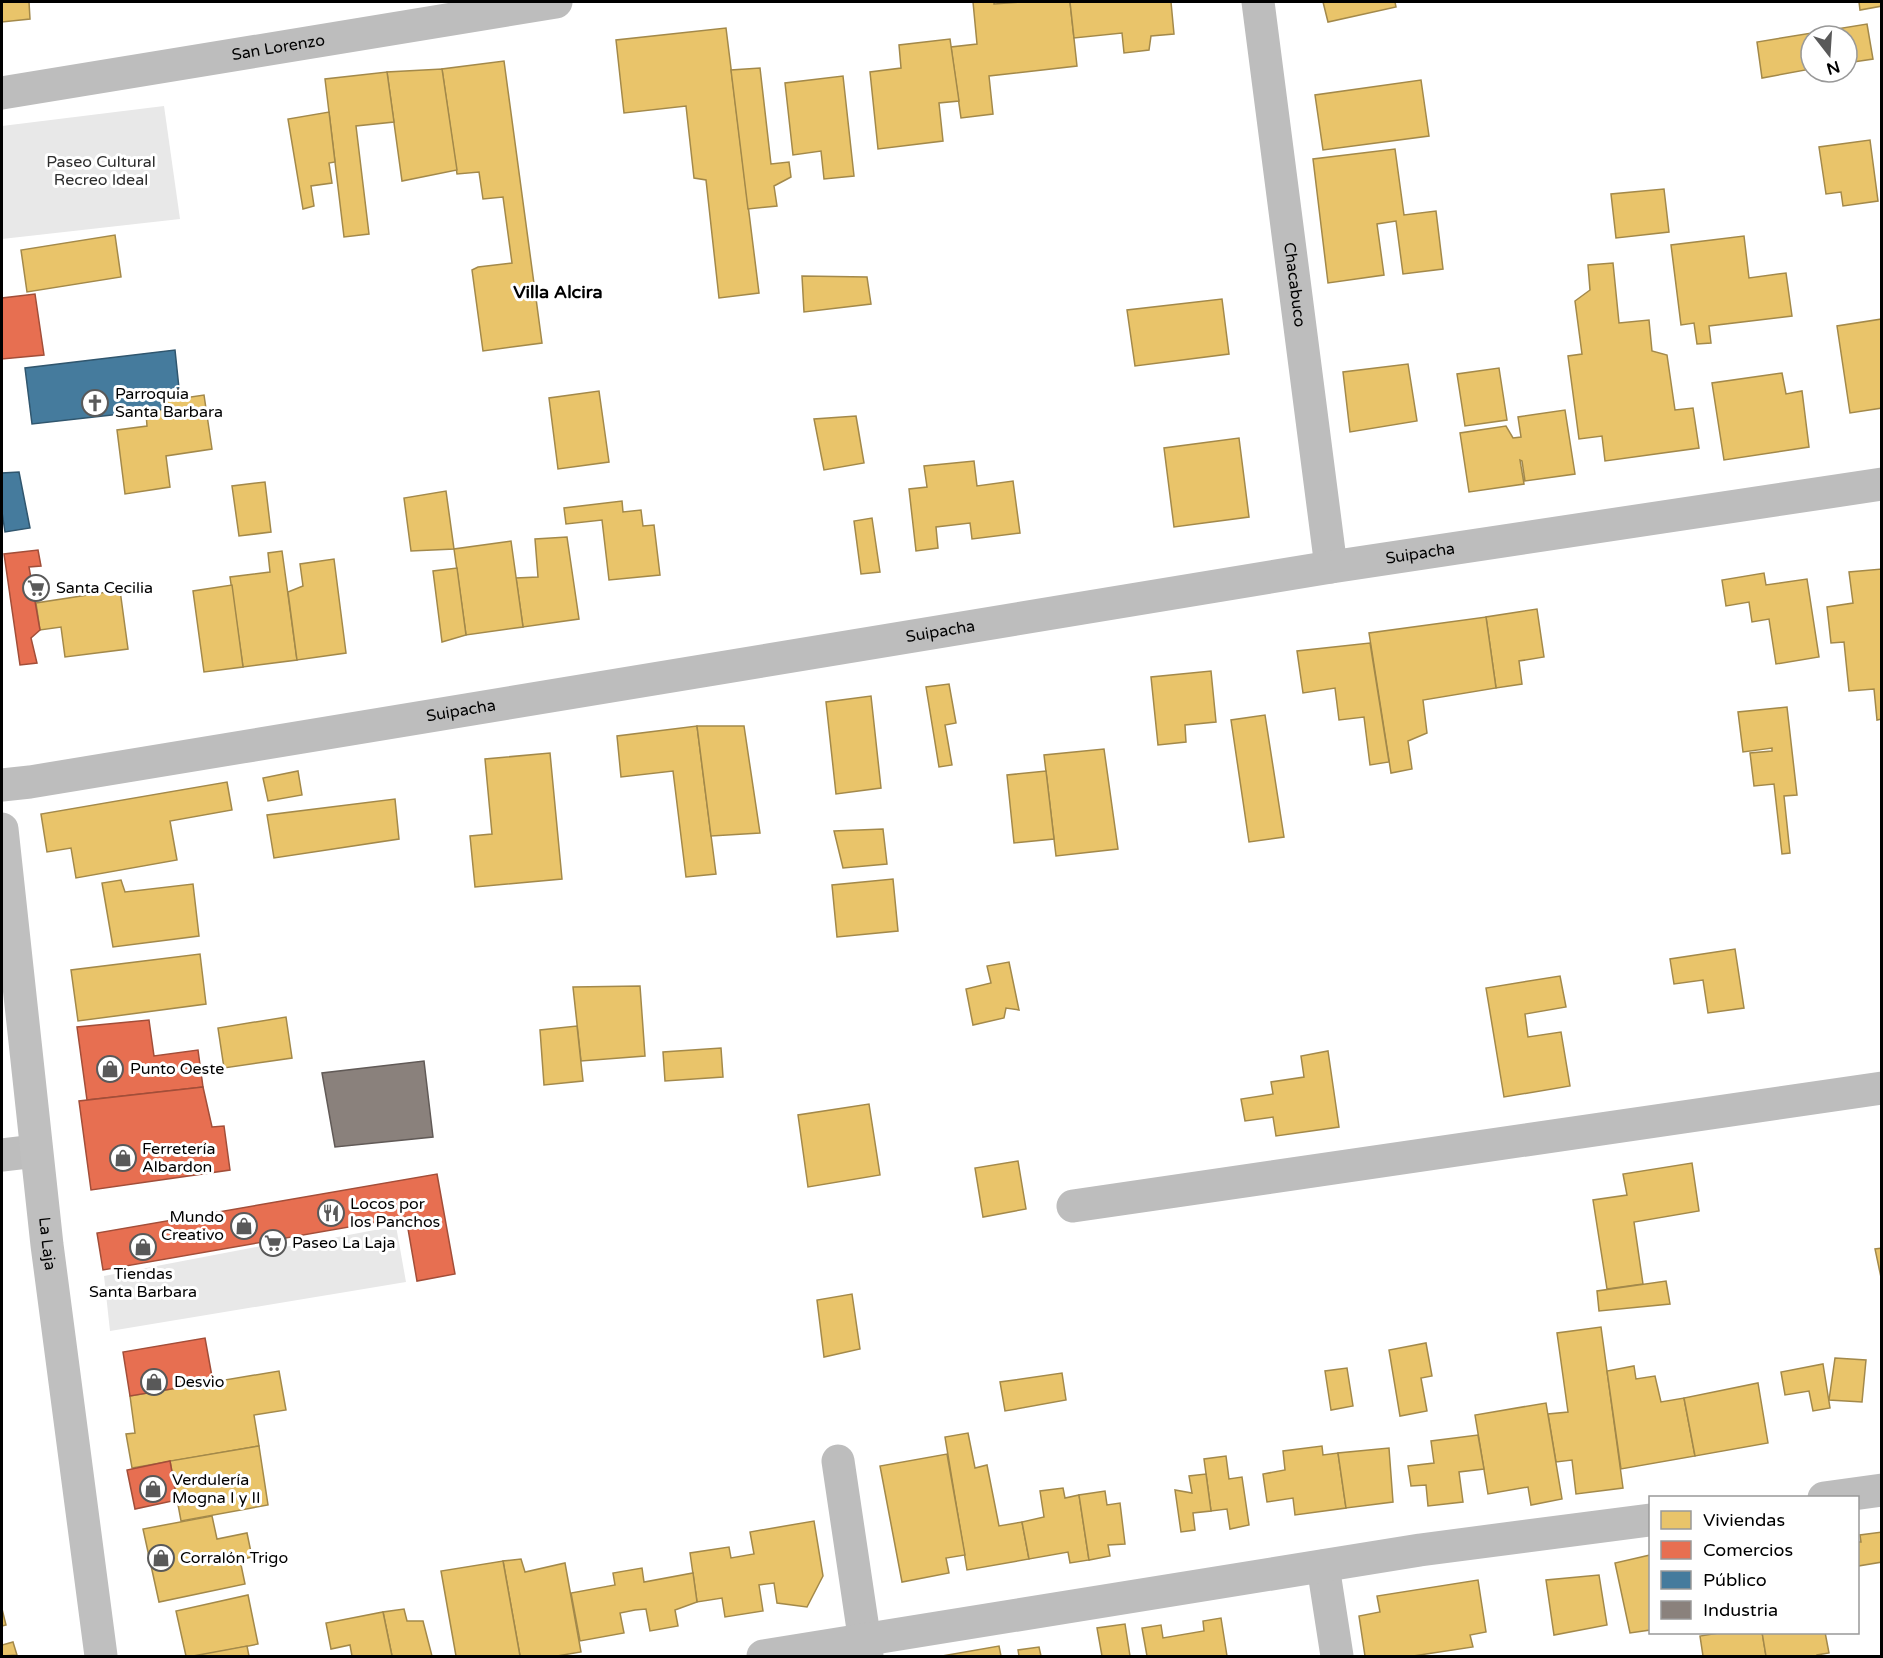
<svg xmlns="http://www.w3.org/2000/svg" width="1883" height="1658" viewBox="0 0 1883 1658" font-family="'Varela Round',sans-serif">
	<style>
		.green { fill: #e8e8e8 }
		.homes { fill: #e9c46a; stroke: #a3894a; stroke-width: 1.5 }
		.shops { fill: #e76f51; stroke: #a24e39; stroke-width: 1.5 }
		.public { fill: #457b9d; stroke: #30566e; stroke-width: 1.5 }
		.industry { fill: #8a817c; stroke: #615a57; stroke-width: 1.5 }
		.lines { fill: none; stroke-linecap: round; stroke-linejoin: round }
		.street { stroke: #bdbdbd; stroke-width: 33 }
		.secondary { stroke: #bfbfbf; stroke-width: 33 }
		.labels { text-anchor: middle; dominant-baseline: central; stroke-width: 6; stroke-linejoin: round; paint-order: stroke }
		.street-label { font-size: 16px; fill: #000; stroke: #fff }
		.park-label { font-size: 16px; fill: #2d2d2d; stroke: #fff }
		.poi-label { font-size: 16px; fill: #000; stroke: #fff; text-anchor: start }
		.neighbourhood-label { font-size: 18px; font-weight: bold; fill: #000; stroke: #fff }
	</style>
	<rect width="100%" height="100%" fill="#fff"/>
	<g class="green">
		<path d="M164,106L180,219L2,239V126Z"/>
		<path d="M396,1226L406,1282L110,1331L104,1276L267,1245L269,1250Z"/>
	</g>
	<g class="homes">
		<path d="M2,2H29L30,19L2,22Z"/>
		<path d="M973,2H994V4L1020,2H1070L1077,66L989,76L993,114L961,118L951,47L977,44Z"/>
		<path d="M1070,2H1171L1174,34L1151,36L1149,50L1124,53L1122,33L1074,38Z"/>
		<path d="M1323,2H1395L1396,7L1328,22Z"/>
		<path d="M1859,2H1882V6L1860,10Z"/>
		<path d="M1867,24L1873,59L1847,63V36H1811V69L1762,78L1757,42Z"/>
		<path d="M726,28L759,293L719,298L706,180L694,178L686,106L624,113L616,40Z"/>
		<path d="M950,39L959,101L939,103L943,141L878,149L870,72L901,68L899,45Z"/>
		<path d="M504,61L542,343L483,351L472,270L478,267L512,263L503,197L483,199L479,172L457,174L442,69Z"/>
		<path d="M760,68L771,164L789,162L791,177L774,186L777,206L748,209L731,70Z"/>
		<path d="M442,69L457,170L402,181L387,72Z"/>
		<path d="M387,72L394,122L356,126L369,234L344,237L325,79Z"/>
		<path d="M843,76L854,176L824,179L821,151L793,155L785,83Z"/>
		<path d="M1421,80L1429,136L1323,150L1315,95Z"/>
		<path d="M329,112L335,162L329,163L332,183L311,186L314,206L303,209L288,119Z"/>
		<path d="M1870,140L1878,201L1843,206L1841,192L1826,194L1819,147Z"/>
		<path d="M1395,149L1404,215L1436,211L1443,269L1403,274L1396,221L1377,224L1384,275L1328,283L1313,159Z"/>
		<path d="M1664,189L1669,232L1616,238L1611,194Z"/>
		<path d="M115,235L121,277L27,292L21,250Z"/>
		<path d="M1744,236L1749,278L1786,273L1792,316L1709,326L1711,343L1697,344L1694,323L1681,325L1671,245Z"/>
		<path d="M1613,263L1619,323L1649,320L1652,351L1667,355L1675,410L1693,408L1699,448L1605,461L1602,436L1579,439L1568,356L1582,354L1575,301L1590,290L1588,265Z"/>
		<path d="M802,276L867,277L871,304L804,312Z"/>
		<path d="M1222,299L1229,354L1135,366L1127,310Z"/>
		<path d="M1882,319V408L1850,413L1837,326Z"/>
		<path d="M1408,364L1417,421L1350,432L1343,372Z"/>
		<path d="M1499,368L1507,420L1465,426L1457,374Z"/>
		<path d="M1782,373L1786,394L1802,391L1809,447L1724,460L1712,383Z"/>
		<path d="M599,391L609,462L558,469L549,398Z"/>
		<path d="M204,395L212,449L166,456L170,487L125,494L117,430L147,426L146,413L165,409L164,401Z"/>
		<path d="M1565,410L1575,474L1525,481L1522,461L1520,460L1524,484L1469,492L1460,433L1506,426L1513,438L1521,437L1518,417Z"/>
		<path d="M856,416L864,463L824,470L814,419Z"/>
		<path d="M1239,438L1249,517L1174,527L1164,448Z"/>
		<path d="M974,461L977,486L1013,481L1020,533L972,539L970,523L936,527L938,548L916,551L909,489L927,487L924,466Z"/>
		<path d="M265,482L271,532L239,536L232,486Z"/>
		<path d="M446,491L454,549L411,551L404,498Z"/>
		<path d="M622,501L623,512L641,510L643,526L654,525L660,575L609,580L602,520L566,524L564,508Z"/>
		<path d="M872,518L880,572L861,574L854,521Z"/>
		<path d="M567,537L579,619L523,627L516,578L538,577L535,539Z"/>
		<path d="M511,541L523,627L466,635L454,549Z"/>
		<path d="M282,551L297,660L243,667L230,577L270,572L268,553Z"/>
		<path d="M334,559L346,653L297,660L288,592L303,586L300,564Z"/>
		<path d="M457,568L466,635L442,642L433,571Z"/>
		<path d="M1882,569V719L1877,720L1874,689L1849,691L1844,642L1831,643L1827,607L1853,603L1849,572Z"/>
		<path d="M1764,573L1766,585L1807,579L1819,657L1776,664L1769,619L1752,622L1749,602L1726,606L1722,580Z"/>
		<path d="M232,585L243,667L204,672L193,591Z"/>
		<path d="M120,590L128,649L65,657L61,627L40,630L36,603Z"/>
		<path d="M1537,609L1544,657L1519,661L1522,684L1496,688L1486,617Z"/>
		<path d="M1486,617L1496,688L1423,700L1427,733L1408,741L1412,769L1391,773L1369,633Z"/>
		<path d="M1370,643L1389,762L1370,765L1364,717L1339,720L1335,688L1303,693L1297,651Z"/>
		<path d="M1211,671L1216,722L1185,725L1186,742L1158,745L1151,677Z"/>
		<path d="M949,684L956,723L945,725L952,765L939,767L926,687Z"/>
		<path d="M871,696L881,788L836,794L826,702Z"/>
		<path d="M1787,707L1797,795L1784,796L1790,853L1782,854L1774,784L1754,786L1750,753L1772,751V748L1743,752L1738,712Z"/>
		<path d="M1265,715L1284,837L1249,842L1231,720Z"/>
		<path d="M697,726L716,874L686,877L673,771L621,777L617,736Z"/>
		<path d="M697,726H744L760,833L711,836Z"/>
		<path d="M1104,749L1118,849L1056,856L1044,755Z"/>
		<path d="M550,753L562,879L475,887L470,836L492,834L485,759Z"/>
		<path d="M298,771L302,795L268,801L263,778Z"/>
		<path d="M1046,771L1054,839L1014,843L1007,775Z"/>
		<path d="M227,782L232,810L170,821L177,860L76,878L71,848L47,852L41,814Z"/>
		<path d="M395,799L399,839L274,858L267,815Z"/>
		<path d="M883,829L887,864L843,868L834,831Z"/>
		<path d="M893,879L898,931L837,937L832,885Z"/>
		<path d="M121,880L125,892L193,884L199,936L113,947L102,883Z"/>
		<path d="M1735,949L1744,1008L1708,1013L1703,980L1674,984L1670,959Z"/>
		<path d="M200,954L206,1004L78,1021L71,970Z"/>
		<path d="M1009,962L1019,1010L1006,1008L1004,1018L973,1025L966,989L991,983L987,966Z"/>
		<path d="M1560,976L1566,1007L1525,1014L1528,1037L1561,1032L1570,1086L1504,1097L1486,988Z"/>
		<path d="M640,986L645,1056L581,1061L573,987Z"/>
		<path d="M286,1017L292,1058L224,1068L218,1028Z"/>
		<path d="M577,1026L583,1081L544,1085L540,1030Z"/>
		<path d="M721,1048L723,1077L665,1081L663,1052Z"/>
		<path d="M1328,1051L1339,1127L1276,1136L1273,1117L1245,1121L1241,1099L1273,1094L1271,1082L1304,1077L1301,1056Z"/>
		<path d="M869,1104L880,1175L808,1187L798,1115Z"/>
		<path d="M1018,1161L1026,1209L983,1217L975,1168Z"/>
		<path d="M1692,1163L1699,1211L1634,1222L1643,1284L1607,1289L1593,1200L1627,1195L1623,1174Z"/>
		<path d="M1882,1248V1282L1875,1249Z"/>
		<path d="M1666,1281L1670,1304L1599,1311L1597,1291Z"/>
		<path d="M852,1294L860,1349L824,1357L817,1300Z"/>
		<path d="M1601,1327L1623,1488L1576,1494L1572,1460L1556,1462L1548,1414L1568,1412L1557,1333Z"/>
		<path d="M1426,1343L1432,1376L1421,1378L1427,1411L1400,1416L1389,1350Z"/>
		<path d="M1835,1358L1866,1360L1862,1402L1829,1400Z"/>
		<path d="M1823,1364L1830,1408L1813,1411L1809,1391L1785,1395L1781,1372Z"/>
		<path d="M1634,1366L1636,1379L1655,1376L1661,1402L1684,1398L1695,1456L1621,1469L1607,1371Z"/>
		<path d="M1347,1368L1353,1406L1331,1410L1325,1371Z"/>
		<path d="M279,1371L286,1410L254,1415L259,1446L132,1468L126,1434L135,1433L130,1396Z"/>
		<path d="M1062,1373L1066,1400L1005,1411L1000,1382Z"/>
		<path d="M1758,1383L1768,1443L1695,1456L1684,1398Z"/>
		<path d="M1546,1403L1562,1499L1531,1505L1528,1487L1488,1494L1475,1415Z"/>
		<path d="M968,1433L975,1468L987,1465L999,1526L1022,1522L1029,1559L967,1570L945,1437Z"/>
		<path d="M1478,1435L1484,1469L1459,1472L1463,1502L1428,1506L1426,1485L1411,1486L1408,1466L1434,1463L1431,1441Z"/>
		<path d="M259,1446L268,1505L181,1521L170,1461Z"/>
		<path d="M1322,1446L1323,1455L1338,1453L1346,1508L1295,1515L1293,1498L1267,1502L1263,1474L1285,1470L1283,1451Z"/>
		<path d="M1389,1448L1393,1502L1346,1508L1338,1453Z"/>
		<path d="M947,1454L965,1555L946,1558L949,1573L902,1582L880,1466Z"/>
		<path d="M1226,1456L1229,1479L1242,1477L1249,1525L1230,1529L1227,1509L1211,1511L1204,1459Z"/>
		<path d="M1206,1474L1211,1511L1193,1513L1195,1530L1181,1532L1175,1490L1192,1493L1189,1476Z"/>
		<path d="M1063,1488L1065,1498L1079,1495L1089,1560L1070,1563L1068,1552L1029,1559L1022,1522L1044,1517L1040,1491Z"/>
		<path d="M1105,1491L1107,1505L1120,1503L1125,1544L1108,1545L1110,1556L1089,1560L1079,1495Z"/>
		<path d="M212,1516L217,1539L247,1533L252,1557L240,1560L245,1584L159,1602L143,1529Z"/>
		<path d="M814,1521L823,1576L807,1607L777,1603L774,1583L759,1585L763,1611L725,1617L722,1598L697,1602L690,1553L729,1547L731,1558L754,1554L750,1532Z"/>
		<path d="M1882,1532V1562L1858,1566V1542H1861L1860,1535Z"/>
		<path d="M1650,1555V1630L1630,1633L1615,1563Z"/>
		<path d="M521,1559L525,1572L565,1563L581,1652L557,1656H520L503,1561Z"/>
		<path d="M503,1561L520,1656H456L441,1571Z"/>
		<path d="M642,1568L644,1582L693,1573L697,1602L675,1610L678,1626L650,1631L646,1609L635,1610L620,1613L624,1633L580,1641L571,1593L615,1585L613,1573Z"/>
		<path d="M1599,1575L1607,1625L1554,1635L1546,1580Z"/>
		<path d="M1478,1580L1486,1632L1470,1635L1473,1647L1413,1656H1365L1359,1616L1380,1612L1377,1596Z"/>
		<path d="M248,1595L258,1644L198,1656H186L176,1611Z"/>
		<path d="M2,1609L6,1625L2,1626Z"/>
		<path d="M404,1609L407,1621H423L432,1656H392L383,1612Z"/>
		<path d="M383,1612L392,1656H352L350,1645L331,1649L326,1623Z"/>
		<path d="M1221,1618L1227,1656H1145H1147L1142,1628L1161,1625L1163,1638L1204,1631L1203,1621Z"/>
		<path d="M1125,1624L1130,1656H1102L1097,1628Z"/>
		<path d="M1725,1632H1762L1766,1656H1703L1700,1636Z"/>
		<path d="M1762,1632H1825L1829,1653L1817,1655V1656H1766Z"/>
		<path d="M13,1642L17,1655L2,1656V1645Z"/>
		<path d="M247,1646L249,1656H193Z"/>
		<path d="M999,1646L1001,1656H942Z"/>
		<path d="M1039,1647L1041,1656H1019L1018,1650Z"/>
	</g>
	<g class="shops">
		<path d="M35,294L44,355L2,359V298Z"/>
		<path d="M38,550L41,566L29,567L40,630L31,638L37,663L20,665L4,554Z"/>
		<path d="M149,1020L154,1056L198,1050L203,1087L87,1100L77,1027Z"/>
		<path d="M203,1087L212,1127L224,1126L230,1170L91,1190L79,1101Z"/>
		<path d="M437,1174L455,1274L417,1281L406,1217L103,1270L97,1233Z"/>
		<path d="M205,1338L213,1382L130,1396L123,1352Z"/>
		<path d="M170,1461L177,1500L135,1509L127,1470Z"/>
	</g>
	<g class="public">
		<path d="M175,350L180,398L164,401L165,409L32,424L25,368Z"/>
		<path d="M19,472L30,528L5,532L2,512V473Z"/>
	</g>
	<path class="industry" d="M424,1061L433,1137L335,1147L322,1073Z"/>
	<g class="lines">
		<g class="street">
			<path id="s1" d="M1258,2L1331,567"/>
			<path id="s2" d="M2,93L556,2"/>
			<path id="s3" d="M2,785L30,782L1331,567L1882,484"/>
			<path d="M2,1155L36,1151"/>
			<path d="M1073,1206L1882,1088"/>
			<path d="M838,1461L867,1656"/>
			<path d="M1824,1498L1882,1490"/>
			<path d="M1323,1566L1337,1656"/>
			<path d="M763,1656L1420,1550L1650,1520"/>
		</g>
		<path class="secondary" id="s4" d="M2,829L47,1245L101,1656"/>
	</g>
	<defs>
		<symbol id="church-ring" viewBox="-11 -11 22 22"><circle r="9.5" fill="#fff" stroke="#595959" stroke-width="1.5"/><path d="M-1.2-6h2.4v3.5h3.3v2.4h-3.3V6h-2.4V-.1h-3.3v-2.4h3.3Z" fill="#595959"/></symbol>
		<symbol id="supermarket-ring" viewBox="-11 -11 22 22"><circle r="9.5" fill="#fff" stroke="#595959" stroke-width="1.5"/><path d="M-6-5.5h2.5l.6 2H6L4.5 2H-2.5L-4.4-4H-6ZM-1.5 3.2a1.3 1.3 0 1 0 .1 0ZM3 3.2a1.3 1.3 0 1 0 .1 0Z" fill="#595959"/></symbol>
		<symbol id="shop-ring" viewBox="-11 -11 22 22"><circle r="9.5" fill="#fff" stroke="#595959" stroke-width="1.5"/><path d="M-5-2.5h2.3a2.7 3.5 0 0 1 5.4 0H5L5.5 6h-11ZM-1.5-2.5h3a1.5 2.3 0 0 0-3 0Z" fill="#595959"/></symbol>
		<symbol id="restaurant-ring" viewBox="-11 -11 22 22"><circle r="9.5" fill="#fff" stroke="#595959" stroke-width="1.5"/><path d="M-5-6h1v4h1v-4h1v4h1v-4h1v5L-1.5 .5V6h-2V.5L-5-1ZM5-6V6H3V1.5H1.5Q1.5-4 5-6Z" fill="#595959"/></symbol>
	</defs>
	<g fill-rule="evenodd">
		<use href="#church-ring" x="80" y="388" width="30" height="30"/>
		<use href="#supermarket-ring" x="21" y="573" width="30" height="30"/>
		<use href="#shop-ring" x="95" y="1054" width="30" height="30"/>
		<use href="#shop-ring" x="108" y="1143" width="30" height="30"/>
		<use href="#restaurant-ring" x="316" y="1198" width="30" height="30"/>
		<use href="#shop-ring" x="229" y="1211" width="30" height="30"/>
		<use href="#supermarket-ring" x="258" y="1228" width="30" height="30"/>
		<use href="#shop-ring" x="128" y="1232" width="30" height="30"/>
		<use href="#shop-ring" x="139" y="1367" width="30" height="30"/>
		<use href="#shop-ring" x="138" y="1474" width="30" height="30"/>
		<use href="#shop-ring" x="146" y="1543" width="30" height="30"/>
	</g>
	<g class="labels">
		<g class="street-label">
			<text stroke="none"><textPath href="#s2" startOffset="280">San Lorenzo</textPath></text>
			<text stroke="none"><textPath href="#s1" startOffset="285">Chacabuco</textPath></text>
			<text stroke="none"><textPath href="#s3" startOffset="1437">Suipacha</textPath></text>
			<text stroke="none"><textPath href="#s3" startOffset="951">Suipacha</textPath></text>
			<text stroke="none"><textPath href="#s3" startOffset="465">Suipacha</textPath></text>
			<text stroke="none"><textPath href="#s4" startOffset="417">La Laja</textPath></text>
		</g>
		<g class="park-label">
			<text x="101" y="162">Paseo Cultural<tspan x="101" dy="18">Recreo Ideal</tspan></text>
		</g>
		<g class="poi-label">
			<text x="115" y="394">Parroquia<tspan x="115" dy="18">Santa Barbara</tspan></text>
			<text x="56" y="588">Santa Cecilia</text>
			<text x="130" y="1069">Punto Oeste</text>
			<text x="142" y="1149">Ferretería<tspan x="142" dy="18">Albardon</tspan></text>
			<text x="350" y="1204">Locos por<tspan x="350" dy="18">los Panchos</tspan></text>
			<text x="224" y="1217" text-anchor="end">Mundo<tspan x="224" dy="18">Creativo</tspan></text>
			<text x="292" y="1243">Paseo La Laja</text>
			<text x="143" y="1274" text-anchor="middle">Tiendas<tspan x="143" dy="18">Santa Barbara</tspan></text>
			<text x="174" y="1382">Desvio</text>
			<text x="172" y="1480">Verdulería<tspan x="172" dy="18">Mogna I y II</tspan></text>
			<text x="180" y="1558">Corralón Trigo</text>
		</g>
		<g class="neighbourhood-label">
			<text x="558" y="292">Villa Alcira</text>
		</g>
	</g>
	<rect width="1883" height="1658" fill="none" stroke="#000000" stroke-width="6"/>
	<rect x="1649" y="1496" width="210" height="138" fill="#ffffff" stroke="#999999" stroke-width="1.5"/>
	<rect x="1661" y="1511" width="30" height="18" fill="#e9c46a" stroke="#999999" stroke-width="1.5"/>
	<text x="1703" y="1526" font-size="18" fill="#000000">Viviendas</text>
	<rect x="1661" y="1541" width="30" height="18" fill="#e76f51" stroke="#999999" stroke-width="1.5"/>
	<text x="1703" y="1556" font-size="18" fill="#000000">Comercios</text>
	<rect x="1661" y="1571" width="30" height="18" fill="#457b9d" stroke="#999999" stroke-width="1.5"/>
	<text x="1703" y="1586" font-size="18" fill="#000000">Público</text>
	<rect x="1661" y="1601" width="30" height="18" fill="#8a817c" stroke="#999999" stroke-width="1.5"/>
	<text x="1703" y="1616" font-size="18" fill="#000000">Industria</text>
	<g transform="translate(1829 54) rotate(163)"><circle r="28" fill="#ffffff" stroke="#999999" stroke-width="1.5"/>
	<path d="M0-4.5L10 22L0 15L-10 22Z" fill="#595959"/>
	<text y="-9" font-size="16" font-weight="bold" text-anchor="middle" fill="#000000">N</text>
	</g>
</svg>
